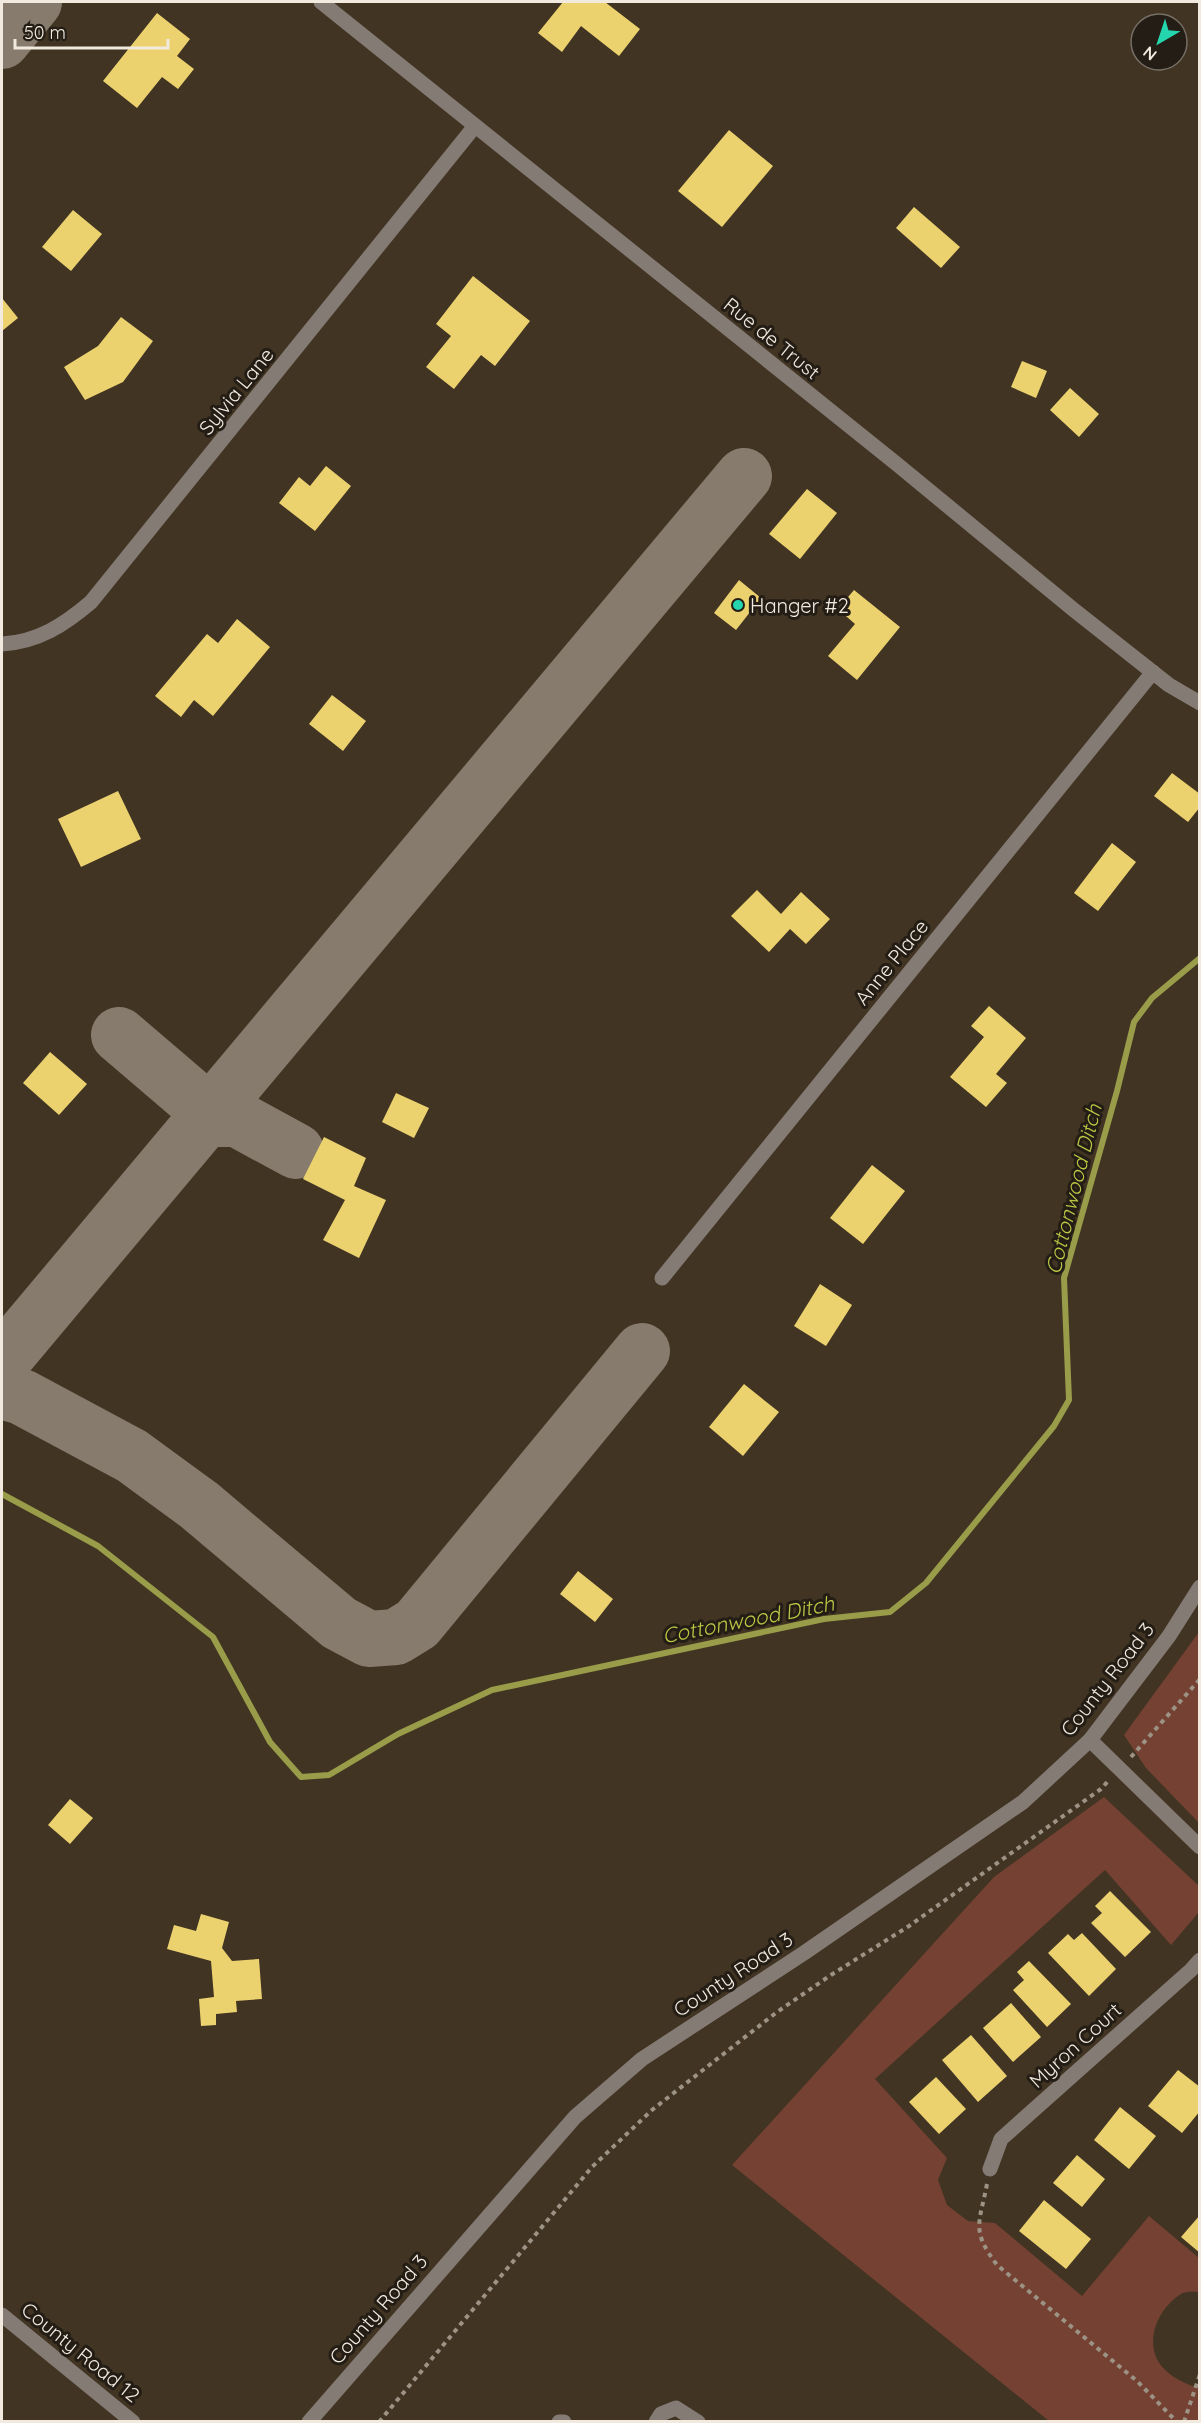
<svg xmlns="http://www.w3.org/2000/svg" width="1201" height="2423" viewBox="0 0 1201 2423" font-family="Quicksand,sans-serif">
	<style>
		.green { fill: #744133 }
		.lines { fill: none; stroke-linecap: round; stroke-linejoin: round }
		.stream { stroke: #999c49; stroke-width: 6 }
		.taxiway { stroke: #867b6c; stroke-width: 56 }
		.building { fill: #ecd26f }
		.path { stroke: #9d9385; stroke-width: 4; stroke-dasharray: 4.5 4.5; stroke-linecap: butt }
		.minor { stroke: #857b75; stroke-width: 15 }
		.poi-dot { fill: #25d5ae; stroke: #231d15; stroke-width: 2 }
		.labels { text-anchor: middle; dominant-baseline: central; stroke-width: 6; stroke-linejoin: round; paint-order: stroke }
		.street-label { font-size: 20px; fill: #f2eadf; stroke: #231d15 }
		.poi-label { font-size: 20px; fill: #f2eadf; stroke: #231d15; text-anchor: start }
		.water-label { font-size: 21px; font-style: italic; fill: #bdc844; stroke: #231d15 }
	</style>
	<rect width="100%" height="100%" fill="#413423"/>
	<g class="green">
		<path d="M1199,1632V1823L1146,1768L1124,1735Z"/>
		<path d="M1104,1797L1199,1886V1912L1171,1945L1105,1870L875,2079L947,2158L938,2180L947,2205L968,2221L995,2223L1082,2296L1149,2216L1199,2258V2292C1194,2292 1186,2291 1181,2294C1160,2307 1146,2336 1157,2359C1165,2375 1185,2384 1199,2388V2421H1049L732,2165L994,1877Z"/>
	</g>
	<g class="lines">
		<path class="stream" d="M2,1494L98,1546L213,1637L270,1742L301,1777L329,1775L398,1734L492,1690L824,1619L890,1612L926,1583L1054,1426L1069,1400L1064,1278L1117,1091L1134,1022L1152,998L1200,958"/>
		<g class="taxiway">
			<path d="M2,41L34,2"/>
			<path d="M119,1035L209,1112"/>
			<path d="M204,1119H237L296,1151"/>
			<path d="M2,1361L744,476"/>
			<path d="M2,1391L22,1397L132,1456L199,1505L339,1623L369,1639L396,1637L417,1624L642,1351"/>
		</g>
	</g>
	<g class="building">
		<path d="M563,2H605L640,29L619,56L581,26L562,52L538,33Z"/>
		<path d="M157,13L190,39L177,56L194,69L178,89L162,77L137,108L103,81Z"/>
		<path d="M729,130L773,166L722,227L678,191Z"/>
		<path d="M914,207L960,247L941,268L896,228Z"/>
		<path d="M73,210L102,234L71,271L42,247Z"/>
		<path d="M473,276L530,321L495,366L481,355L454,389L426,367L451,336L436,324Z"/>
		<path d="M2,298L18,318L2,331Z"/>
		<path d="M121,317L153,341L123,382L85,400L64,367L98,346Z"/>
		<path d="M1022,361L1047,371L1036,398L1011,387Z"/>
		<path d="M1070,388L1099,414L1079,437L1050,410Z"/>
		<path d="M326,466L351,486L315,531L279,503L299,477L310,486Z"/>
		<path d="M807,489L837,513L800,559L769,534Z"/>
		<path d="M739,580L761,598L736,630L714,613Z"/>
		<path d="M854,590L900,627L857,680L828,656L855,624L838,609Z"/>
		<path d="M237,619L270,647L213,716L194,700L181,717L155,696L207,634L218,643Z"/>
		<path d="M332,695L366,721L343,751L309,724Z"/>
		<path d="M1172,773L1200,794V807L1188,822L1154,796Z"/>
		<path d="M118,791L141,839L81,867L58,819Z"/>
		<path d="M1112,843L1136,862L1098,911L1074,893Z"/>
		<path d="M757,890L781,914L801,892L830,919L806,944L790,929L769,952L731,916Z"/>
		<path d="M989,1006L1026,1038L996,1074L1007,1083L986,1107L950,1077L984,1037L971,1026Z"/>
		<path d="M50,1052L87,1084L59,1115L23,1083Z"/>
		<path d="M396,1093L429,1108L414,1138L382,1122Z"/>
		<path d="M324,1137L366,1158L354,1186L386,1200L359,1258L323,1240L345,1200L303,1179Z"/>
		<path d="M872,1165L905,1191L863,1244L830,1218Z"/>
		<path d="M820,1284L852,1305L826,1346L794,1326Z"/>
		<path d="M744,1384L779,1412L743,1456L709,1427Z"/>
		<path d="M578,1571L613,1599L595,1622L560,1594Z"/>
		<path d="M70,1799L93,1818L70,1844L48,1825Z"/>
		<path d="M1110,1891L1151,1932L1125,1957L1091,1923L1102,1913L1095,1906Z"/>
		<path d="M201,1914L229,1922L222,1948L232,1961L259,1959L262,1999L236,2001L237,2012L216,2014V2025L201,2026L199,1999L214,1997L211,1961L167,1949L174,1925L196,1931Z"/>
		<path d="M1082,1933L1116,1969L1089,1996L1048,1953L1068,1934L1074,1940Z"/>
		<path d="M1029,1961L1071,2004L1047,2027L1013,1990L1024,1980L1017,1972Z"/>
		<path d="M1011,2003L1041,2037L1013,2062L983,2028Z"/>
		<path d="M971,2035L1007,2076L978,2102L942,2060Z"/>
		<path d="M1178,2070L1200,2087V2111L1182,2133L1148,2106Z"/>
		<path d="M936,2077L966,2109L939,2134L909,2102Z"/>
		<path d="M1120,2107L1156,2136L1129,2169L1094,2140Z"/>
		<path d="M1077,2155L1105,2179L1082,2207L1053,2183Z"/>
		<path d="M1044,2200L1091,2239L1066,2269L1019,2231Z"/>
		<path d="M1200,2215V2253L1181,2237Z"/>
	</g>
	<g class="lines">
		<g class="path">
			<path d="M1131,1757L1200,1679"/>
			<path d="M987,2184C979,2225 971,2230 997,2265L1137,2381L1177,2422"/>
			<path d="M379,2422L592,2167L652,2110L777,2012L831,1975L909,1926L1101,1789L1109,1780"/>
			<path d="M1184,2422L1200,2374"/>
		</g>
		<g class="minor">
			<path d="M321,2L898,465L1074,610L1169,685L1200,703"/>
			<path d="M2,644C38,642 64,625 91,602L475,126"/>
			<path d="M662,1278L1153,672"/>
			<path d="M1090,1740L1200,1847"/>
			<path d="M990,2169L1001,2139L1191,1970L1200,1960"/>
			<path d="M2,2315L133,2422"/>
			<path d="M309,2422L575,2117L642,2059L804,1953L1023,1802L1090,1740L1169,1636L1200,1587"/>
			<path d="M559,2422H564"/>
			<path d="M656,2422L661,2414L676,2408L698,2422"/>
		</g>
	</g>
	<circle class="poi-dot" cx="738" cy="605" r="6"/>
	<g class="labels">
		<g class="street-label">
			<text transform="translate(772 338) rotate(39)">Rue de Trust</text>
			<text transform="translate(236 391) rotate(-51)">Sylvia Lane</text>
			<text transform="translate(891 962) rotate(-51)">Anne Place</text>
			<text transform="translate(1107 1679) rotate(-52)">County Road 3</text>
			<text transform="translate(733 1974) rotate(-33)">County Road 3</text>
			<text transform="translate(1075 2045) rotate(-42)">Myron Court</text>
			<text transform="translate(378 2309) rotate(-49)">County Road 3</text>
			<text transform="translate(81 2352) rotate(39)">County Road 12</text>
		</g>
		<g class="poi-label">
			<text x="750" y="605">Hanger #2</text>
		</g>
		<g class="water-label">
			<text transform="translate(1073 1189) rotate(-76)">Cottonwood Ditch</text>
			<text transform="translate(748 1619) rotate(-11)">Cottonwood Ditch</text>
		</g>
	</g>
	<rect width="1201" height="2423" fill="none" stroke="#f2eadf" stroke-width="6"/>
	<g transform="translate(1159 42) rotate(219)"><circle r="28" fill="#231d15" stroke="#766f66" stroke-width="1.5"/>
	<path d="M0-4.5L10 22L0 15L-10 22Z" fill="#25d5ae"/>
	<text y="-9" font-size="16" font-weight="bold" text-anchor="middle" fill="#f2eadf">N</text>
	</g>
	<path d="M15 39v9h153v-9" fill="none" stroke="#f2eadf" stroke-width="3"/>
	<text x="24" y="39" font-size="18" fill="#f2eadf" stroke="#231d15" stroke-width="4.5" paint-order="stroke">50 m</text>
</svg>
